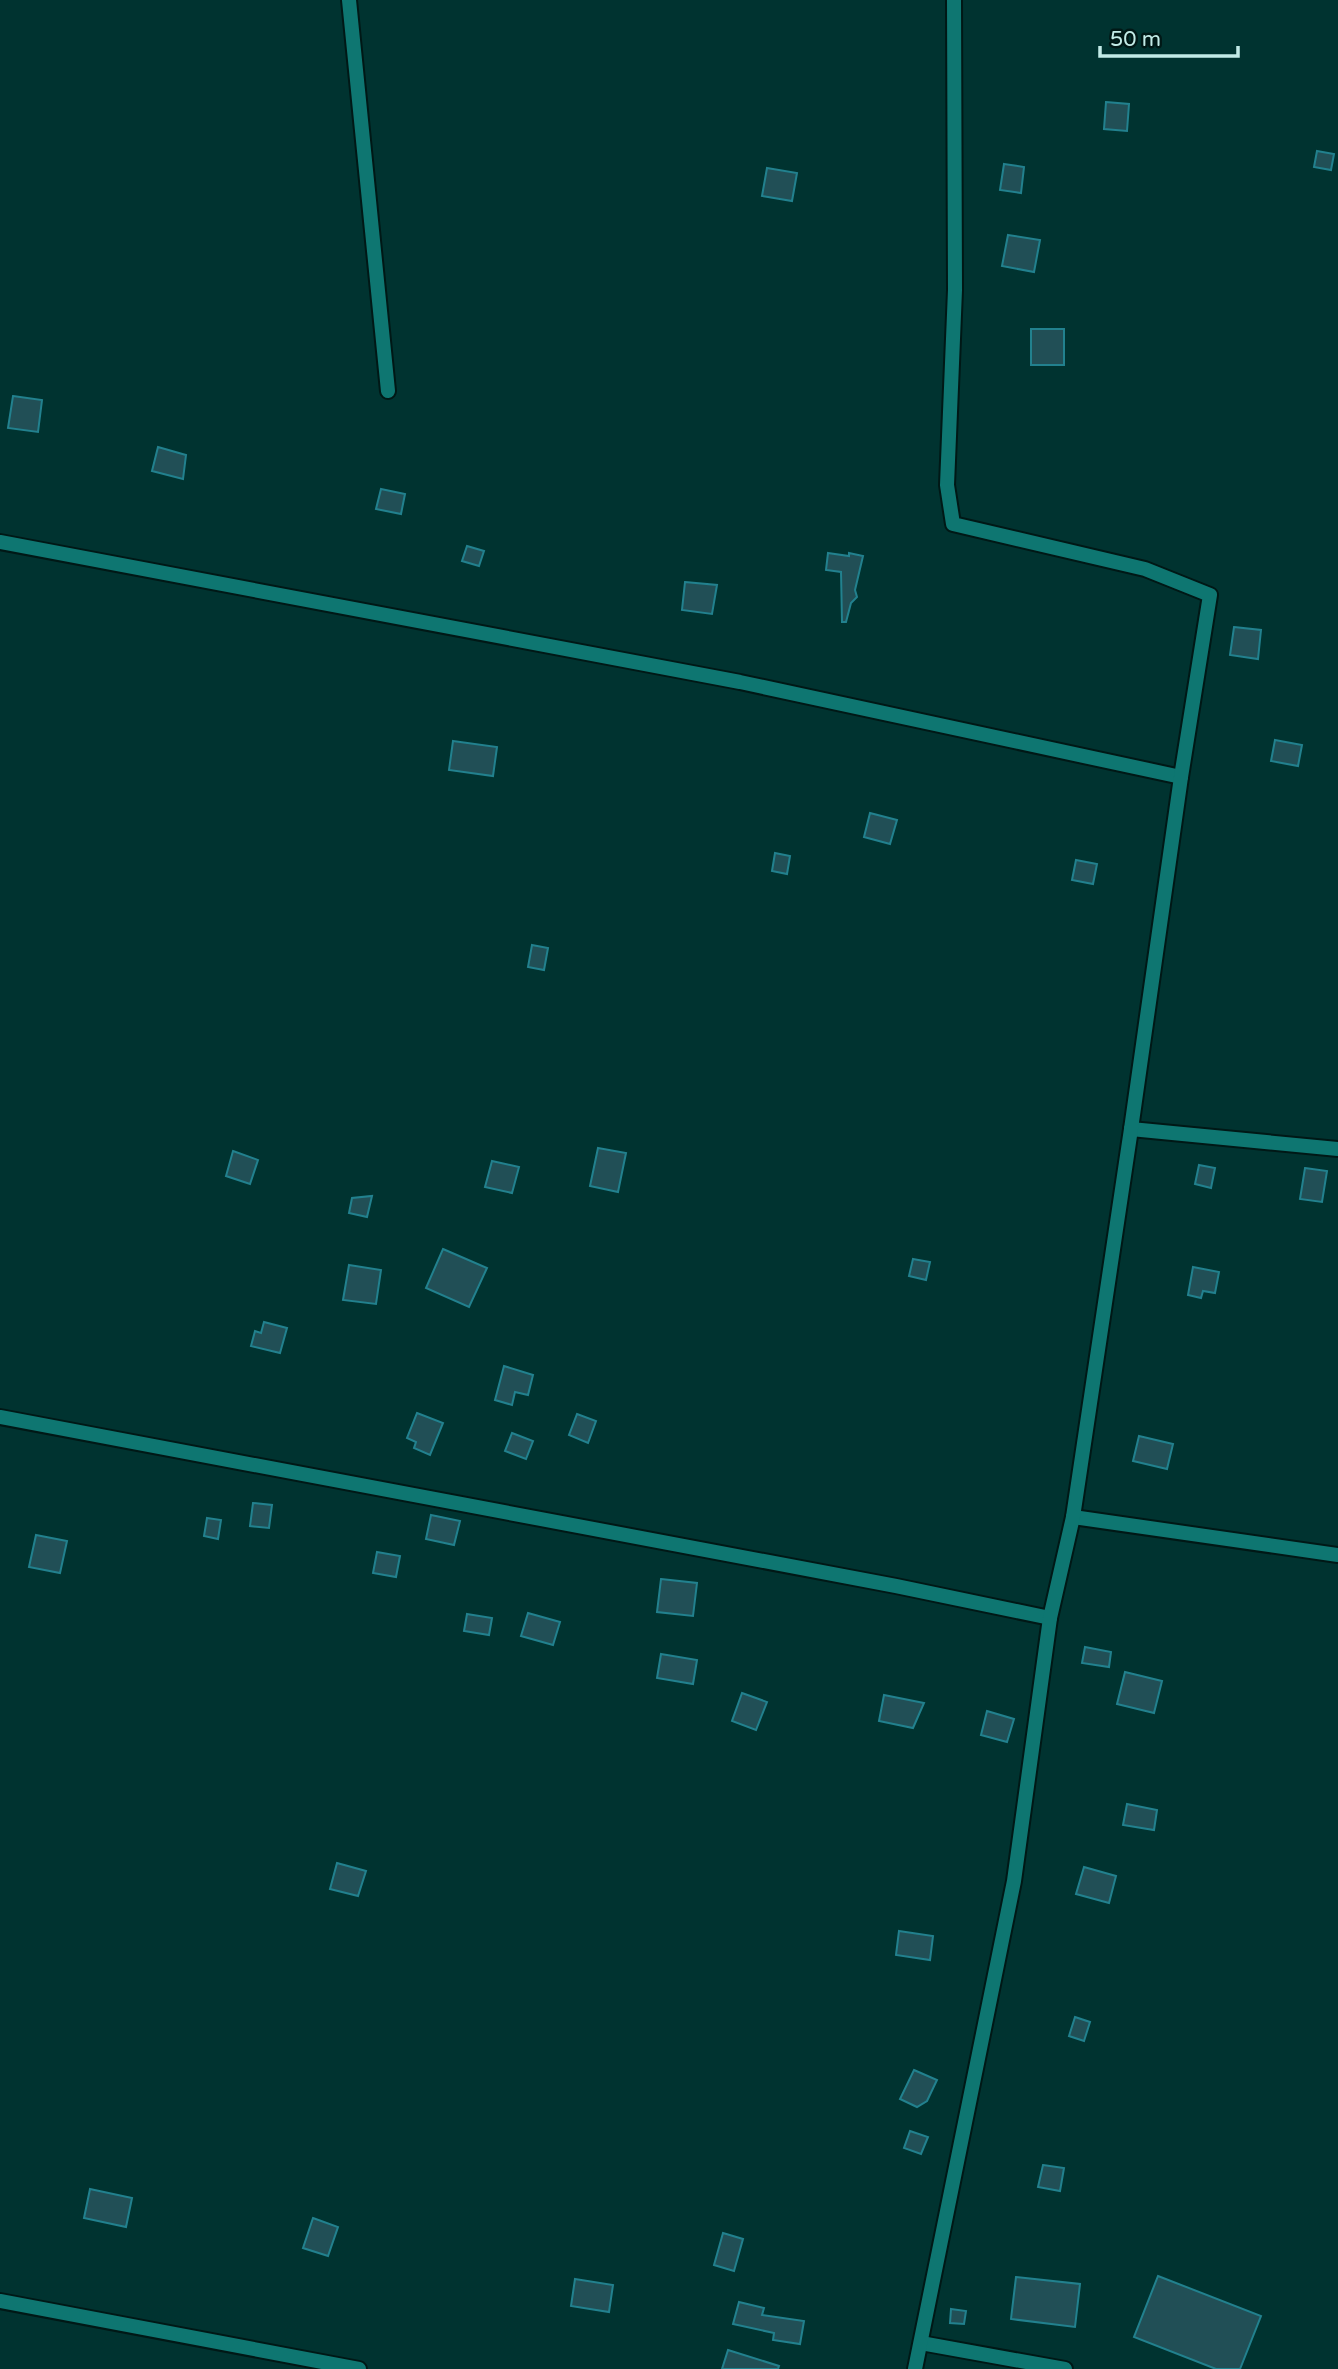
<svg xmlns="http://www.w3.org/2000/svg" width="1338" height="2369" viewBox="0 0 1338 2369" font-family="'Varela Round',sans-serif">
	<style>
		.building { fill: #214f56; stroke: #22818e; stroke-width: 2 }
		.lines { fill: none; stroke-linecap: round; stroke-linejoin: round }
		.street-casing { stroke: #001816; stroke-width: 18 }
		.street { stroke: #0e7671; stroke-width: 14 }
	</style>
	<rect width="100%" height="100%" fill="#003330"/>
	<g class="building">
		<path d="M1106,102L1129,104L1127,131L1104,129Z"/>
		<path d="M1317,151L1334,154L1331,170L1314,167Z"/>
		<path d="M1004,164L1024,167L1021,193L1000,190Z"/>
		<path d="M767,168L797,173L792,201L762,196Z"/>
		<path d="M1008,235L1040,240L1034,272L1002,266Z"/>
		<rect x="1031" y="329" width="33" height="36"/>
		<path d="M13,396L42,400L38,432L8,428Z"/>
		<path d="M158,447L186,455L183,479L152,471Z"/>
		<path d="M381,489L405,494L401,514L376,509Z"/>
		<path d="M467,546L484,551L479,566L462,561Z"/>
		<path d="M828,553L849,556V553L863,556L855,590L857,597L851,603L846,622H842L841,572L826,570Z"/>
		<path d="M685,582L717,585L712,614L682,610Z"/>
		<path d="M1234,627L1261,630L1258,659L1230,655Z"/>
		<path d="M1275,740L1302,745L1298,766L1271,761Z"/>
		<path d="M453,741L497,747L493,776L449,770Z"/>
		<path d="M870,813L897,820L890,844L864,837Z"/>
		<path d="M775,853L790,856L787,874L772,871Z"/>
		<path d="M1076,860L1097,864L1093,884L1072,880Z"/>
		<path d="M532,945L548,948L544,970L528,967Z"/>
		<path d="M598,1148L626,1153L618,1192L590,1186Z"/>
		<path d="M233,1151L258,1160L250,1184L226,1176Z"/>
		<path d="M492,1161L519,1167L512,1193L485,1187Z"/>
		<path d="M1199,1165L1215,1168L1211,1188L1195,1184Z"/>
		<path d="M1305,1168L1327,1171L1322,1202L1300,1199Z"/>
		<path d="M372,1196L367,1217L349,1213L352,1198Z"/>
		<path d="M443,1249L487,1268L469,1307L426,1288Z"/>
		<path d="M913,1259L930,1262L926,1280L909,1276Z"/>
		<path d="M349,1265L381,1270L376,1304L343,1300Z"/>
		<path d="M1193,1267L1219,1272L1215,1293L1203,1291L1201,1298L1188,1295Z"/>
		<path d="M264,1322L287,1328L280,1353L251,1346L255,1331L261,1333Z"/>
		<path d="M504,1366L533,1375L528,1395L515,1392L512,1405L495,1400Z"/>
		<path d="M417,1413L443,1423L430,1455L414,1448L416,1442L407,1438Z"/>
		<path d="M577,1414L596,1421L588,1443L569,1435Z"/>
		<path d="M512,1433L533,1441L526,1459L505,1451Z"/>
		<path d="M1139,1436L1173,1444L1167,1469L1133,1461Z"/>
		<path d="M253,1503L272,1505L269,1528L250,1526Z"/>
		<path d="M431,1515L460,1521L454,1545L426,1539Z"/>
		<path d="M207,1518L221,1520L218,1539L204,1536Z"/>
		<path d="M36,1535L67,1541L60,1573L29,1567Z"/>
		<path d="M377,1552L400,1556L396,1577L373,1573Z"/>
		<path d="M661,1579L697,1583L693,1616L657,1612Z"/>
		<path d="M528,1613L560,1622L553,1645L521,1636Z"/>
		<path d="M467,1614L492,1618L489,1635L464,1631Z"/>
		<path d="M1085,1647L1111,1652L1109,1667L1082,1663Z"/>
		<path d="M661,1654L697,1660L693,1684L657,1678Z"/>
		<path d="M1125,1672L1162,1681L1154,1713L1117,1704Z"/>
		<path d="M742,1693L767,1702L756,1730L732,1721Z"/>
		<path d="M884,1695L924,1703L913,1728L879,1721Z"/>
		<path d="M987,1711L1014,1719L1007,1742L981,1735Z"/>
		<path d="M1127,1804L1157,1810L1154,1830L1123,1825Z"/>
		<path d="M337,1863L366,1871L358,1896L330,1889Z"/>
		<path d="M1084,1867L1116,1876L1109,1903L1076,1894Z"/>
		<path d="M899,1931L933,1936L930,1960L896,1955Z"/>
		<path d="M1075,2017L1090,2022L1084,2041L1069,2036Z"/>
		<path d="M914,2070L937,2080L927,2101L917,2107L900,2099Z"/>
		<path d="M910,2131L928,2137L921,2154L904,2148Z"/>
		<path d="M1043,2165L1064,2168L1060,2191L1038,2187Z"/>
		<path d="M90,2189L132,2198L126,2227L84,2218Z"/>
		<path d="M313,2218L338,2227L328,2256L303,2248Z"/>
		<path d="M723,2233L743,2239L734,2271L714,2265Z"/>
		<path d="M1158,2276L1261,2316L1240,2369H1216L1134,2337Z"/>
		<path d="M1016,2277L1080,2284L1075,2327L1011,2319Z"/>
		<path d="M575,2279L613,2285L609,2312L571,2306Z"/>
		<path d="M739,2302L764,2308L762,2315L804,2321L800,2344L773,2340L774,2333L733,2324Z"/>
		<path d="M951,2309L966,2311L964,2324L950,2323Z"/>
		<path d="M728,2350L779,2366L778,2369H722Z"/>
	</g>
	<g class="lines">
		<defs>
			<g id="street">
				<path d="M349,0L388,391"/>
				<path d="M0,542L740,682L1181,777"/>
				<path d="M1131,1129L1338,1149"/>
				<path d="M0,1417L896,1586L1050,1618"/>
				<path d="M1073,1517L1338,1555"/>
				<path d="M0,2301L359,2369"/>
				<path d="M921,2343L1065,2369"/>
				<path d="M915,2369L1014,1881L1050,1618L1073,1517L1131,1129L1181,777L1210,595L1145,569L953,524L947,485L955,290L954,0"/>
			</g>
		</defs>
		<use href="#street" class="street-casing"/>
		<use href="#street" class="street"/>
	</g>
	<path d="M1100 46v10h138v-10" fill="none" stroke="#c2ebe7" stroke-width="3.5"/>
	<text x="1110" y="46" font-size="21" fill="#c2ebe7" stroke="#001816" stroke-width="5" paint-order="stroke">50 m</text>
</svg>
